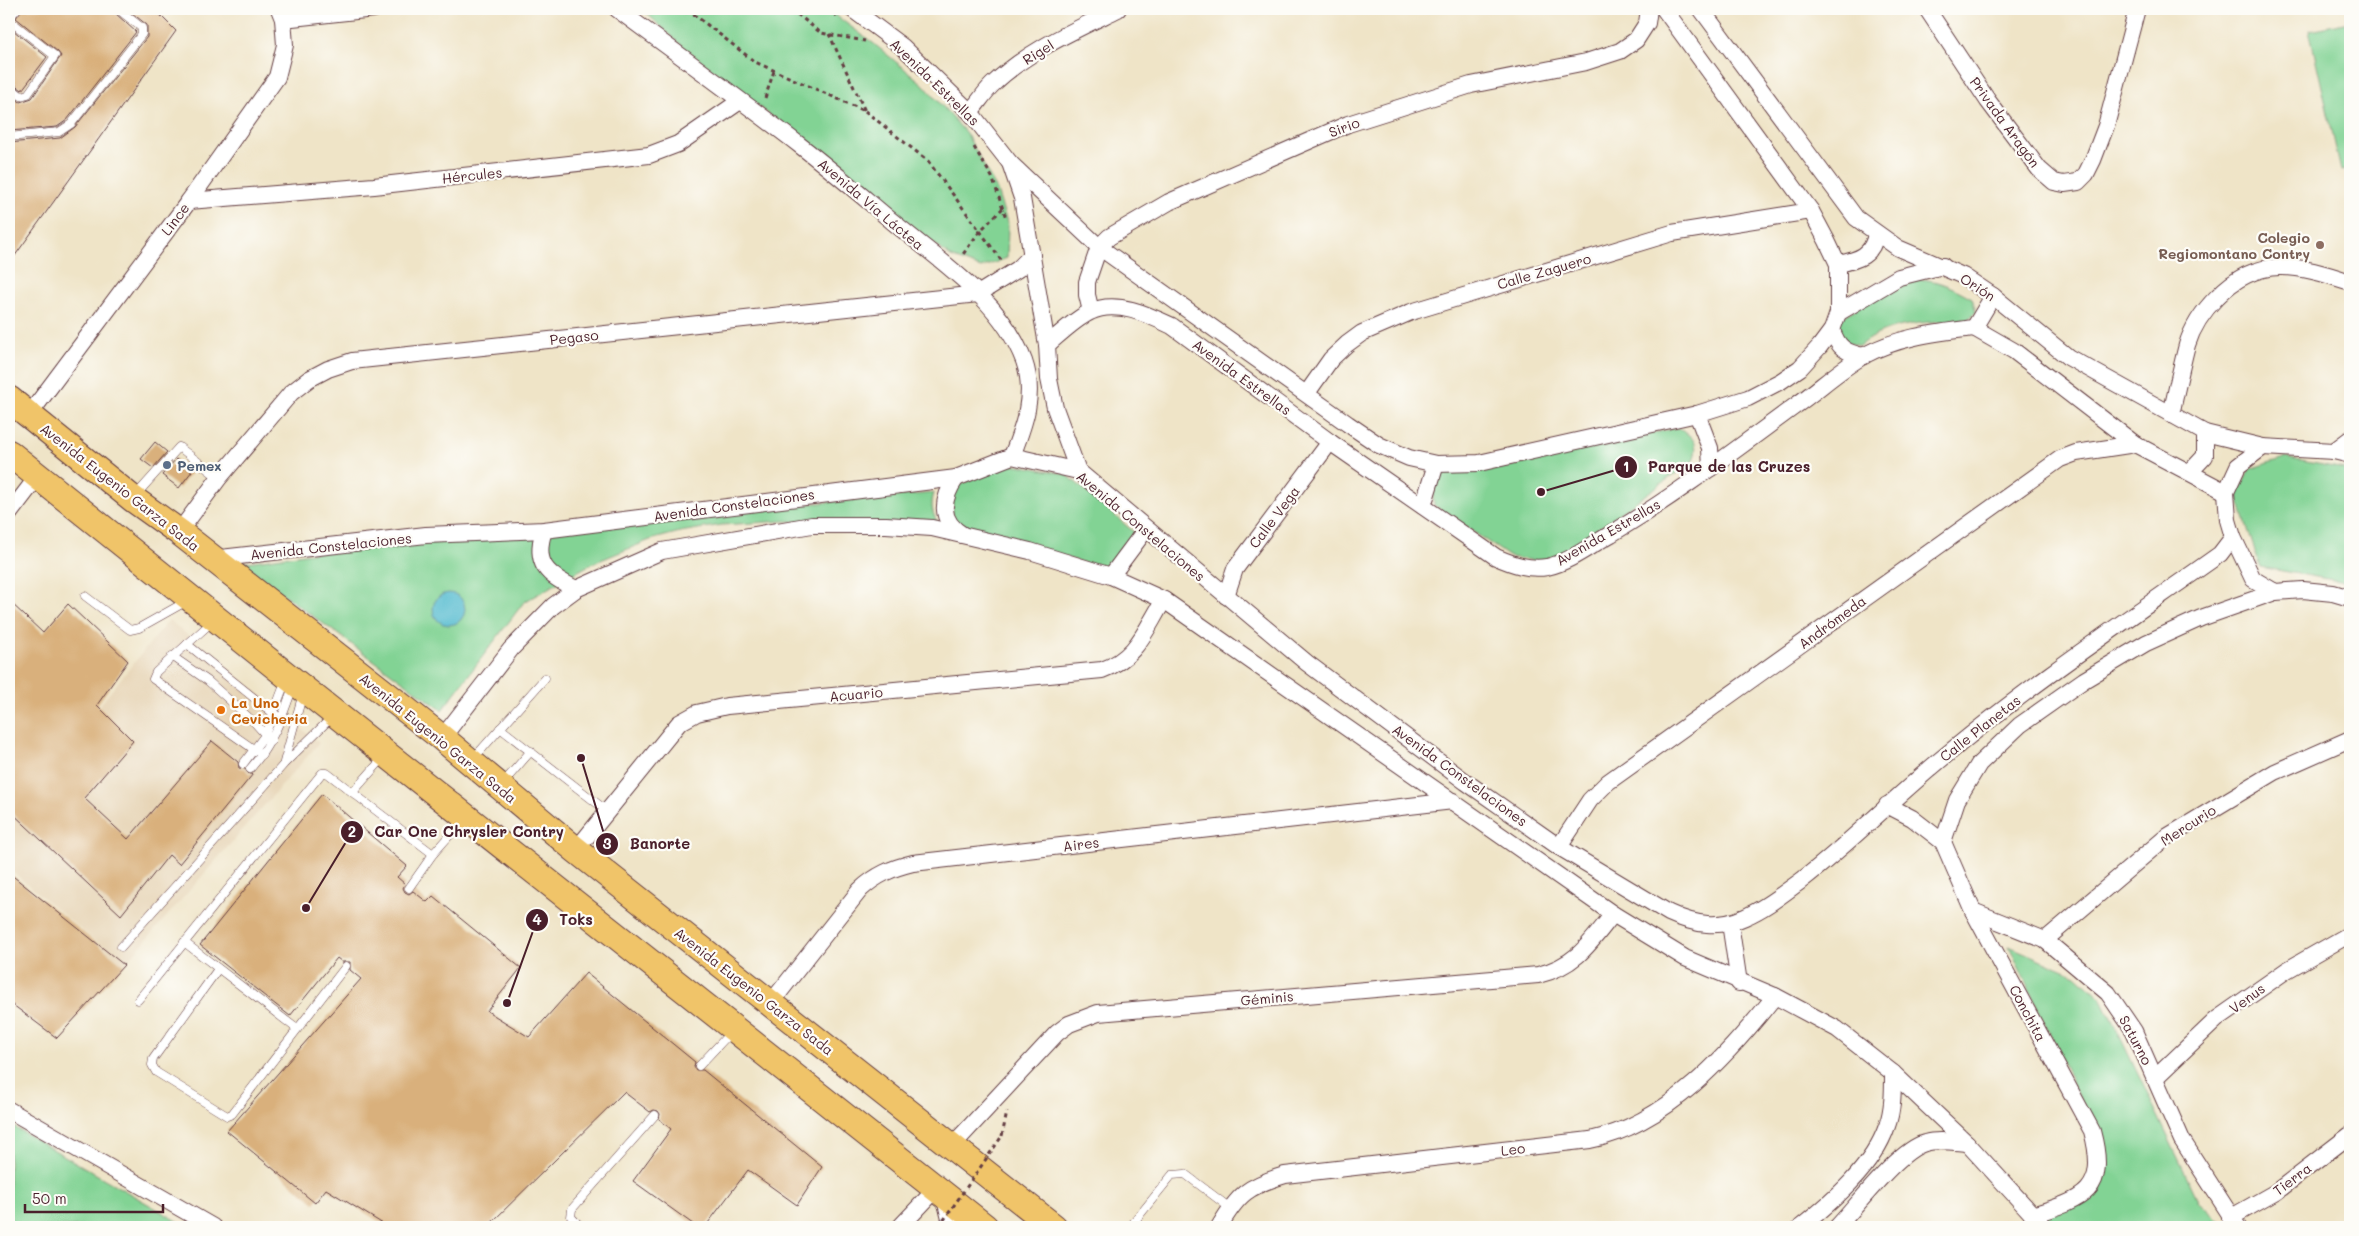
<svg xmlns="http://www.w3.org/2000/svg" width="2359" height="1236" viewBox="0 0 2359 1236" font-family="Mali,sans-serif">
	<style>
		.built { fill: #e7d5b7 }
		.green { fill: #82d394; stroke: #667960 }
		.water { fill: #52bbd0; stroke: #4e6d7e }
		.building { fill: #d9b07c }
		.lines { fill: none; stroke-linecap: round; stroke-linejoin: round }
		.service-casing { stroke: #633d42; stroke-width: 9 }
		.minor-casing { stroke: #633d42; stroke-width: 18 }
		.trunk-casing { stroke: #633d42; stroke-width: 28 }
		.path { stroke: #633d42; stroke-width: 3; stroke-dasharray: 4 4; stroke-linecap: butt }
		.service { stroke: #fff; stroke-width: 8 }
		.minor { stroke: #fff; stroke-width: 16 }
		.trunk { stroke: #f0c469; stroke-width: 26 }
		.path-bridge { stroke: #633d42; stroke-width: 3; stroke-dasharray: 4 4; stroke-linecap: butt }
		.education-dot { fill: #8d6e63; stroke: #fdfcf7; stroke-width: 2 }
		.service-dot { fill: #5c6f8a; stroke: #fdfcf7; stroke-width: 2 }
		.food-dot { fill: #e8710a; stroke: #fdfcf7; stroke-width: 2 }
		.labels { text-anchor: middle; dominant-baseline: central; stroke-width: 4.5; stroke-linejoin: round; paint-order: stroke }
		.street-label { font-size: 14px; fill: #4a1f2b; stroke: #fdfcf7 }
		.education-label { font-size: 14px; font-weight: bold; fill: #785e54; stroke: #fdfcf7; text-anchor: end }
		.service-label { font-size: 14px; font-weight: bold; fill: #4e5e75; stroke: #fdfcf7; text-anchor: start }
		.food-label { font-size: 14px; font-weight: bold; fill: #c56008; stroke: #fdfcf7; text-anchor: start }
		.leader { fill: none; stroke: #4a1f2b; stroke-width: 2 }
		.callout-dot { fill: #4a1f2b; stroke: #fdfcf7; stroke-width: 2 }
		.mark-label { font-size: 15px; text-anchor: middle; font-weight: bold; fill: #fff }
		.callout-label { font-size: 15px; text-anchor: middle; font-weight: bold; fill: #4a1f2b; stroke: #fdfcf7; stroke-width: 4.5; stroke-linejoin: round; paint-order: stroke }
	</style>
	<rect width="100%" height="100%" fill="#fdfcf7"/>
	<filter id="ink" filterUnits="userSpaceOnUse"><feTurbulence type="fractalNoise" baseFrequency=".02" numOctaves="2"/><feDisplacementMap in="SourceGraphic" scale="10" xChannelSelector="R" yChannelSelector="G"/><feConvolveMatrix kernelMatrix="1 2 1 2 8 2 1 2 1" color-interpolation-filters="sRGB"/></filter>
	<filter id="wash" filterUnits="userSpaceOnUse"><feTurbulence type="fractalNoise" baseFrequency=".0096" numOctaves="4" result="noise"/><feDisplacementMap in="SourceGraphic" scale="20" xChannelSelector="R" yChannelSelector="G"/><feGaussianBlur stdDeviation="1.12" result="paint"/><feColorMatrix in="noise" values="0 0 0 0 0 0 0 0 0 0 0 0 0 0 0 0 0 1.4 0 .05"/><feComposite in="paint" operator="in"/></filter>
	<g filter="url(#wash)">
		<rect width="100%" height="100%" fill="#efe4c7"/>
		<path class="built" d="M169,620L319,743L124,965L9,869V816Z"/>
		<g class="green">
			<path d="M642,9H827L873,43L923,84L966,133L996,188L1008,225L1007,258L981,268L951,257L683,47Z"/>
			<path d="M2350,22V169L2341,171L2309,30Z"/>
			<path d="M1919,279C1939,280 1954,288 1972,298L1976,312L1967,320C1931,322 1889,321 1859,346L1845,342L1837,327L1840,319L1894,283Z"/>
			<path d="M1676,428C1693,435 1701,444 1692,462L1560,555L1543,562L1510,557L1434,505L1433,497L1437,474C1454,466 1469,469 1487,471Z"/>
			<path d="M2285,458L2350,470V583L2260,567L2237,495L2250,469Z"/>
			<path d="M1006,463L1066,474L1135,533L1123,552L1106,569L961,528L953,520L952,489Z"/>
			<path d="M934,493C930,506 932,514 940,526L784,521L722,525L680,532L650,540L591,564L524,602L442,710L240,563L424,537Z"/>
			<path d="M2009,946L2076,975L2102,999L2199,1202L2225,1227H2052L2040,1218L2094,1192C2107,1180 2105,1168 2104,1151Z"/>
			<path d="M9,1124L188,1227H9Z"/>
		</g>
		<circle class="water" cx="449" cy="609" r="16"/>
		<g id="blocks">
			<g class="building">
				<path d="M22,9H112L115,13L136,32L67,120L57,127L9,131V93L20,102L32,98L61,56L58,52L16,18Z"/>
				<path d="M127,9H154L176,31L9,264V143L60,138L75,127L147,37V25Z"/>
				<path d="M9,27L47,57L22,90L9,80Z"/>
				<path d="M155,442L167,452L153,468L141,459Z"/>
				<path d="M176,459L192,471L179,488L162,475Z"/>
				<path d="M9,601L43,633L68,604L128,661L97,705L133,741L84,798L128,839L212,741L238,762L239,768L245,769L249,774H253L179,864L169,855L121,915L9,810Z"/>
				<path d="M322,794L407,866L397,877L405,884L403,888L405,892L409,894L413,891L427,902L433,896L521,968L487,1011L529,1037L586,973L695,1062L694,1067L696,1070H703L822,1167L797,1205L748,1170L705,1227H697L633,1181L671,1129L659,1119L660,1114L658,1111L654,1110L650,1112L624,1092L487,1227H388L326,1189L315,1203L227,1131L361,979L350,970V962H342L337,958L290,1016L200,945Z"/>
				<path d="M9,873L124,965L57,1038L9,1002Z"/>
			</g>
		</g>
	</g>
	<g filter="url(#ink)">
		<use href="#blocks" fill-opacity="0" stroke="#633d42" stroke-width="1"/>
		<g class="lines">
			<defs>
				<g id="service">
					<path d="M9,18L17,9"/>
					<path d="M9,20L55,56L28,94L21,96L9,86"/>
					<path d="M9,137L59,132L71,124L142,34V28L118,9"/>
					<path d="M136,495L179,447L219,478"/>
					<path d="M85,596L130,630L139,628L187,601"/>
					<path d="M213,621L156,672L153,679L262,755"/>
					<path d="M187,644L274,714L283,719"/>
					<path d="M172,656L208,681L255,723L271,741"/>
					<path d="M500,728L607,811"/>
					<path d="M473,759L545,678"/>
					<path d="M284,762L303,693"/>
					<path d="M243,764L265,735L286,680"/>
					<path d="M250,769C272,744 283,717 293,686"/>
					<path d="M503,783L531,751"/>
					<path d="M353,792L383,758"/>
					<path d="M409,888L433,854L464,819"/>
					<path d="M184,942L297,1029"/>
					<path d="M121,947L284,764L332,717"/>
					<path d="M218,969L153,1059L152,1065L156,1072L227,1116L232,1114L346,966"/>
					<path d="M138,1000L322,773H327L433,854"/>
					<path d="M699,1066L732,1031"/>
					<path d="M581,1227L571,1217L572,1209L655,1115"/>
					<path d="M1130,1227L1172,1175L1185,1174L1230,1208"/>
				</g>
				<g id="minor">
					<path d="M617,9C679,55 741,100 802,147C833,171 863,197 893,222C940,261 1002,301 1024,361C1036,395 1024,425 1012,456"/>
					<path d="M852,9L903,47L970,112L1010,163L1022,198L1047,345L1049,379L1055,408L1078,471"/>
					<path d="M1701,9L1856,218L1898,248L1963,276L1993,296L2068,357L2205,433L2263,447L2334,451L2350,455"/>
					<path d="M1927,9L1988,101L2039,169L2054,182L2064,184L2078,182L2086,174L2093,160L2106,126L2137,9"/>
					<path d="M283,19L374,9"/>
					<path d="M970,112C978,103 984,93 992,85C1027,51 1075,30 1118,9"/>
					<path d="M1010,163L1099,247L1348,424L1379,445L1409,458L1436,464L1479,463L1697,414L1748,398L1781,381L1800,368L1820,346L1832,330L1838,313V264L1827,241L1811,211L1664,9"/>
					<path d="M189,201L374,186L649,155L678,144L740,101"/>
					<path d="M1838,264C1858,260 1873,256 1876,233"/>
					<path d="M1091,311L1087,295V282L1099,247L1109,237L1169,202L1348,124L1471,85L1586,62L1620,51L1636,40L1647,23L1649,9"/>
					<path d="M1838,313L1899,277L1943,266"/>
					<path d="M1974,328L2014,351L2135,444L2226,492"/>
					<path d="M1974,328L1993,296"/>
					<path d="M1832,330C1838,348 1846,353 1864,356"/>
					<path d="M1047,345C1060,334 1075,319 1090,312C1116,299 1149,315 1172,326L1330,442L1496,557C1512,564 1529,570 1547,567C1570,562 1591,545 1611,534C1675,496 1735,450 1795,406C1818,390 1840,369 1865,355C1900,336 1936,333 1974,328"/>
					<path d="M1307,393L1331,359L1347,344L1362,333L1411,312L1672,233L1811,211"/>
					<path d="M1697,414L1710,448L1711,468"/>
					<path d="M29,415L189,201L277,77L285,45L283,19L279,9"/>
					<path d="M2171,415C2176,392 2181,368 2187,345C2193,325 2203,311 2217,297C2258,254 2299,265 2350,282"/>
					<path d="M2263,447L2238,466L2226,492L2228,520L2233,537L2253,579L2275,592L2303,590L2333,593L2350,598"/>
					<path d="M2334,451L2350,439"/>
					<path d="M2190,472L2205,456V433"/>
					<path d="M956,478C942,499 938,520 963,535"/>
					<path d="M1423,506L1436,464"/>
					<path d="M9,514L38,476"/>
					<path d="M544,530C533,564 547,575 576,589"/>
					<path d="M179,532L219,478L291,393L309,379L328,369L352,361L978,294L1018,269L1032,255"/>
					<path d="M212,559L426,535L544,530L956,478L1012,456L1078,471L1307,663L1466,782L1559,847L1669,913C1695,925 1719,929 1745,917C1766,908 1784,893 1802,880C1852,841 1896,796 1945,756C2032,683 2127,620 2220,554L2233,537"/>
					<path d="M1111,576L1146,529"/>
					<path d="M1226,596L1235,569L1330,442"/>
					<path d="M442,738L511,649L553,606L576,589L662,551L812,525H886L932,528L1030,551L1111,576L1164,600L1613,914L1685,958L1775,996L1837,1029L1893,1073L1967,1143L2044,1227"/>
					<path d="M1887,805L1912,818L1943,842L1973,911L2092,1131C2108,1191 2085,1199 2032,1215"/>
					<path d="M1943,842L1957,800L1979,764L2020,725L2084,680L2146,643L2201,618L2275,592"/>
					<path d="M1559,847L1590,800L1608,782L2060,459L2076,453L2135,444"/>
					<path d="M576,850L679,723L697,713L727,706L1102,670C1137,658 1145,630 1164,600"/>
					<path d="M1973,911L2045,940L2108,993L2134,1031L2182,1140L2238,1227"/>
					<path d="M1730,923L1739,983"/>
					<path d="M2045,940L2165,838L2275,772L2350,739"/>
					<path d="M770,1004L860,890C876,875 892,868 913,863L1453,801"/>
					<path d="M2155,1078L2217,1019L2287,970L2350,934"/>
					<path d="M9,1110L213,1227"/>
					<path d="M951,1147L1057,1033L1069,1024L1098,1013L1538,975C1576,966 1590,943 1613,914"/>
					<path d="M944,1195L952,1227"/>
					<path d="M2230,1218L2276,1192L2350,1135"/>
					<path d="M900,1227L936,1189"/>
					<path d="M1219,1227C1238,1194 1248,1186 1285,1175L1590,1140C1667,1124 1728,1055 1775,996"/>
					<path d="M1801,1227C1833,1201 1873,1167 1887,1126C1893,1110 1893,1091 1893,1073"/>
					<path d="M1837,1227C1857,1206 1899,1150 1925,1143C1938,1139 1954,1142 1967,1143"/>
				</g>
				<g id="trunk">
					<path d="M9,399L133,499L179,532L442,738L576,850L1054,1227"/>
					<path d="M9,453L295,682L985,1227"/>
				</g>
			</defs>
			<use href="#service" class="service-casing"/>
			<use href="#minor" class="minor-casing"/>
			<use href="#trunk" class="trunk-casing"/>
			<g class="path">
				<path d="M687,9L755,62L865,111L829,34"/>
				<path d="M791,9L821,33L865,41"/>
				<path d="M827,9L837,16"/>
				<path d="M765,98L774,71"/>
				<path d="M865,111L928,161L980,231L961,257"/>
				<path d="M974,147L992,177L1006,218"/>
				<path d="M1001,260L980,231L1003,208"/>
				<path d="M1002,1136L1007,1112"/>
			</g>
			<use href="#service" class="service"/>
			<use href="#minor" class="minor"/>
			<use href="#trunk" class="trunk"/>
			<path class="path-bridge" d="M939,1227L1002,1136"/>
		</g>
	</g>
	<circle class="education-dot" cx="2320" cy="245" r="5"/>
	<circle class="service-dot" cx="167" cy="465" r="5"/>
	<circle class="food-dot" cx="221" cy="710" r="5"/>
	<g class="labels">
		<g class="street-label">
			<text transform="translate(1038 52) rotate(-32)">Rigel</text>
			<text transform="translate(935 82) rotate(44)">Avenida Estrellas</text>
			<text transform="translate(2005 122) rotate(54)">Privada Aragón</text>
			<text transform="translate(1344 127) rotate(-21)">Sirio</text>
			<text transform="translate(472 175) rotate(-6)">Hércules</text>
			<text transform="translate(871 204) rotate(40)">Avenida Vía Láctea</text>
			<text transform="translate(175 219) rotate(-53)">Lince</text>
			<text transform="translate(1544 271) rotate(-16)">Calle Zaguero</text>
			<text transform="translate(1978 287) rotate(33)">Orión</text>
			<text transform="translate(574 337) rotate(-6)">Pegaso</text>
			<text transform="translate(1242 377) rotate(36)">Avenida Estrellas</text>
			<text transform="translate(120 487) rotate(38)">Avenida Eugenio Garza Sada</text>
			<text transform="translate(734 505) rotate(-8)">Avenida Constelaciones</text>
			<text transform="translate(1274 517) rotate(-53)">Calle Vega</text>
			<text transform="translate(1141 526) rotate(40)">Avenida Constelaciones</text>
			<text transform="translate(1608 532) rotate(-30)">Avenida Estrellas</text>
			<text transform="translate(331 546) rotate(-6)">Avenida Constelaciones</text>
			<text transform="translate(1832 622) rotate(-36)">Andrómeda</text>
			<text transform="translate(856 694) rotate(-5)">Acuario</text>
			<text transform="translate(1980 728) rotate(-38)">Calle Planetas</text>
			<text transform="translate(438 738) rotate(39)">Avenida Eugenio Garza Sada</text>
			<text transform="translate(1460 775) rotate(36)">Avenida Constelaciones</text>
			<text transform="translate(2188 825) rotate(-33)">Mercurio</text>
			<text transform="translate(1081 844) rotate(-7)">Aires</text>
			<text transform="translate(754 991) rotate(38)">Avenida Eugenio Garza Sada</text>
			<text transform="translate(1267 998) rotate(-5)">Géminis</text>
			<text transform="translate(2247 998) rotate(-36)">Venus</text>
			<text transform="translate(2028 1013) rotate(62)">Conchita</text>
			<text transform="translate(2136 1040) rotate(62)">Saturno</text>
			<text transform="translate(1513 1149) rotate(-7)">Leo</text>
			<text transform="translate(2292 1179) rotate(-37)">Tierra</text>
		</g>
		<g class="education-label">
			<text x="2310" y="237">Colegio<tspan x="2310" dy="16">Regiomontano Contry</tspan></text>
		</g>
		<g class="service-label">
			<text x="177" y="465">Pemex</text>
		</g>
		<g class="food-label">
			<text x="231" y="702">La Uno<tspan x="231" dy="16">Cevicheria</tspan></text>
		</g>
	</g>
	<path class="leader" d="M1541 492L1626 467M306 908L352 832M581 758L607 844M507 1003L537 920"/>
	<g class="callout-dot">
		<circle cx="1541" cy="492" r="5"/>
		<circle cx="306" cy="908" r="5"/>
		<circle cx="581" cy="758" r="5"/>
		<circle cx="507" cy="1003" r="5"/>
		<circle cx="1626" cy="467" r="12"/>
		<circle cx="352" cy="832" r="12"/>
		<circle cx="607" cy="844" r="12"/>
		<circle cx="537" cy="920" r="12"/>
	</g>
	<g class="mark-label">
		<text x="1626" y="472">1</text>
		<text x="352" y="837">2</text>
		<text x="607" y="849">3</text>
		<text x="537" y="925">4</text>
	</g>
	<g class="callout-label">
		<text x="1729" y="472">Parque de las Cruzes</text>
		<text x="469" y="837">Car One Chrysler Contry</text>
		<text x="660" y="849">Banorte</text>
		<text x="576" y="925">Toks</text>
	</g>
	<rect width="2359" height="1236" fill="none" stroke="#fdfcf7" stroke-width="30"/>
	<path d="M25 1204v8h138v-8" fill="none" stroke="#4a1f2b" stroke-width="2.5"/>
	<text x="32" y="1204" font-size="15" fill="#4a1f2b" stroke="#fdfcf7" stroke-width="4" paint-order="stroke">50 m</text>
</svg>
